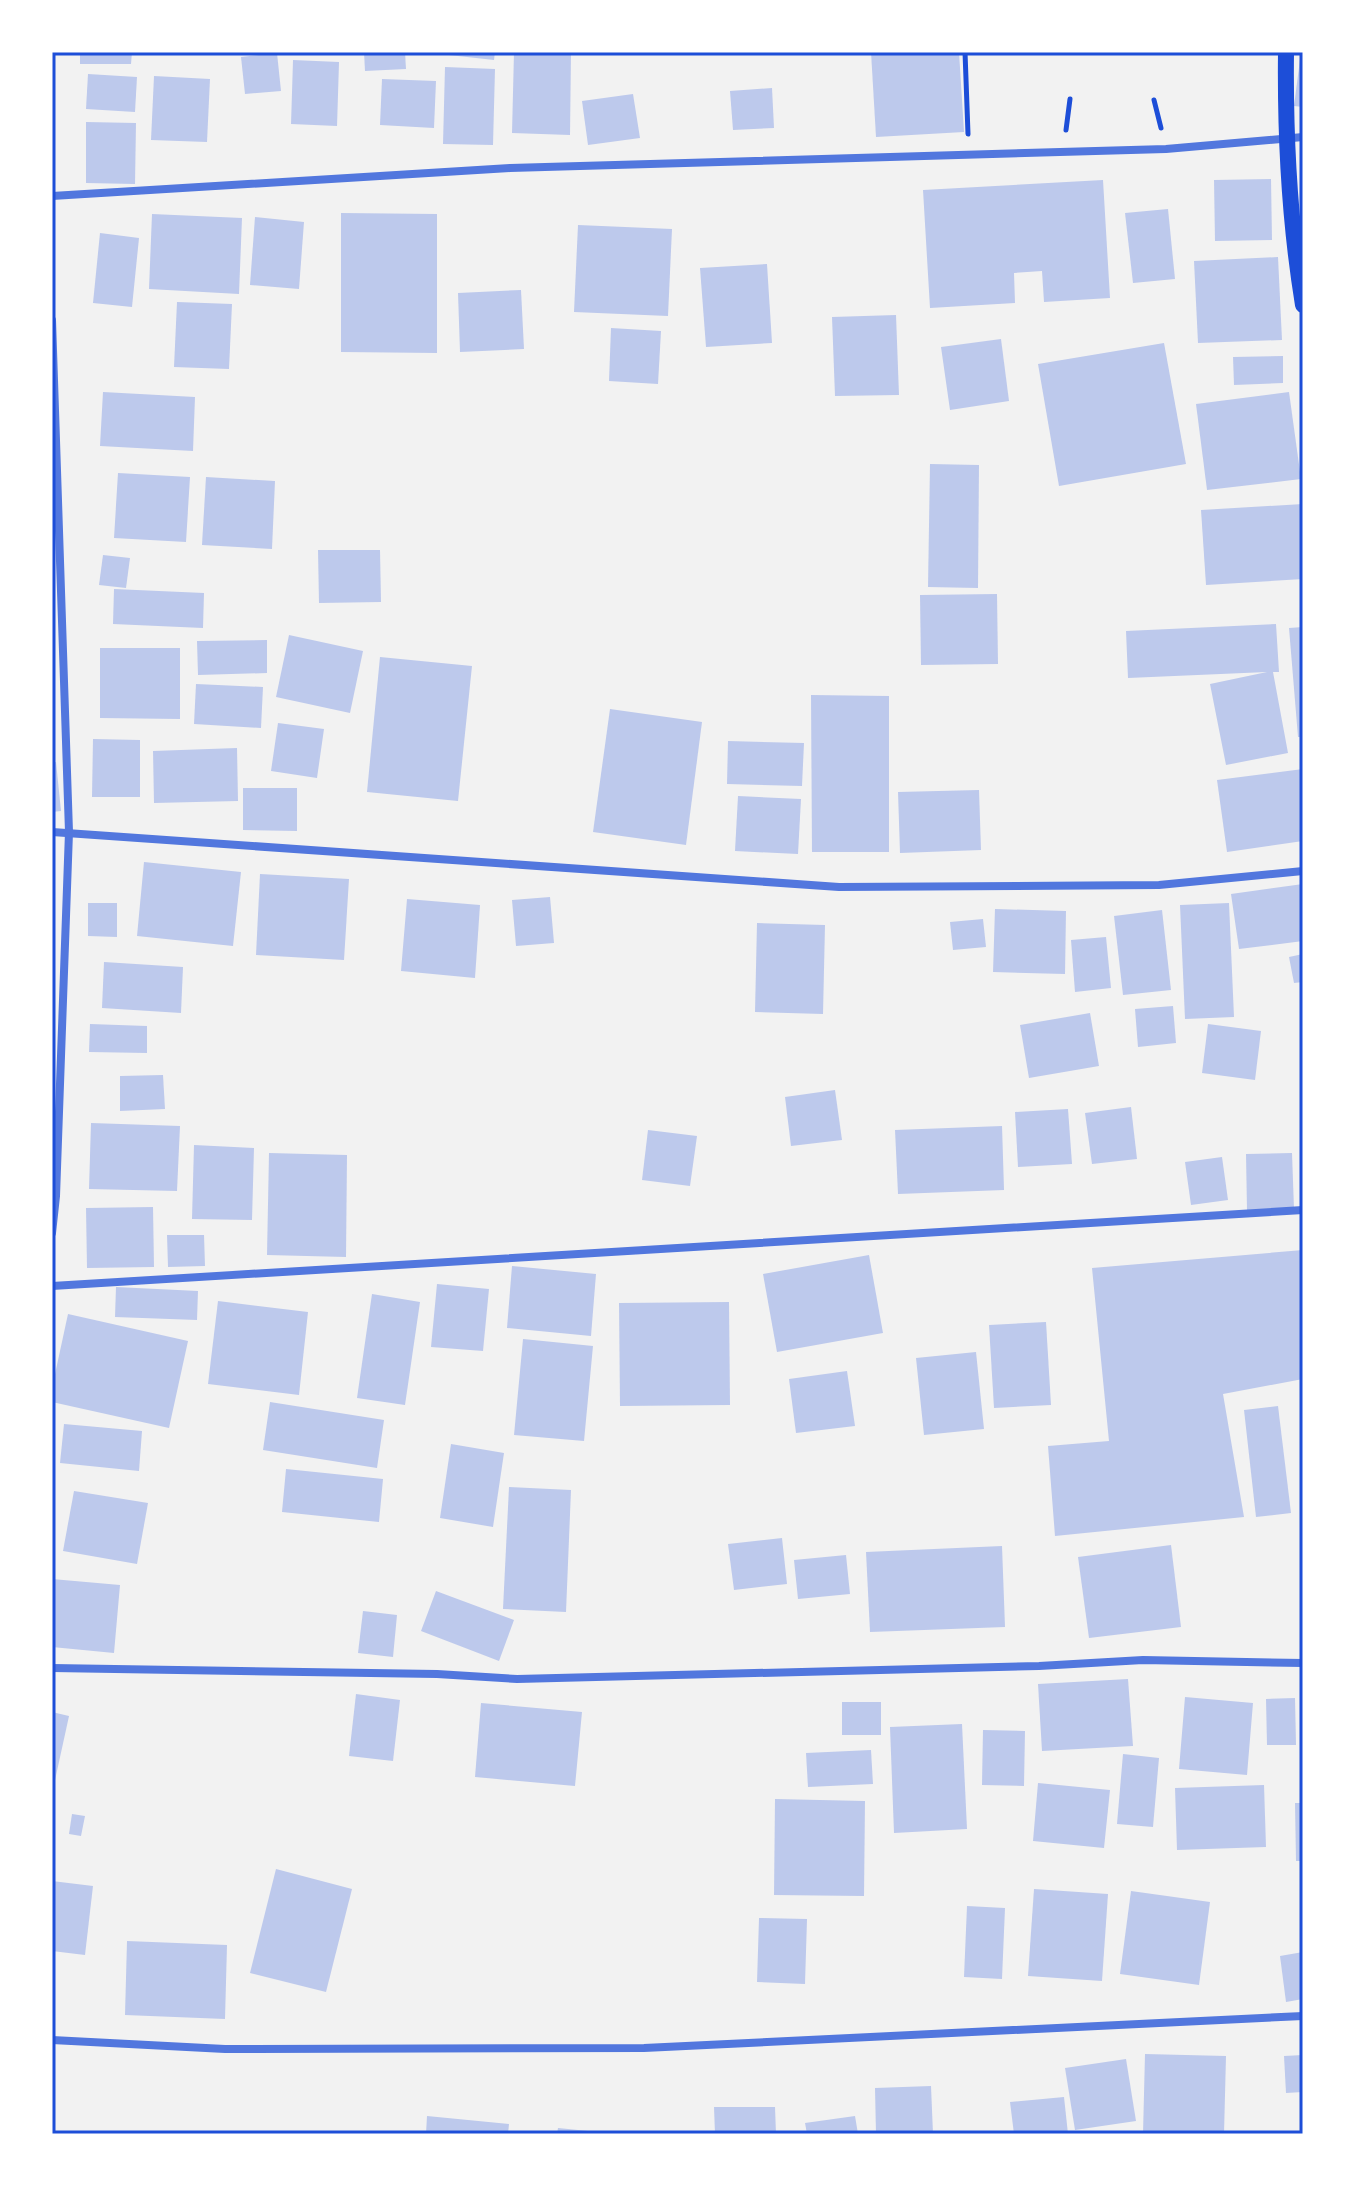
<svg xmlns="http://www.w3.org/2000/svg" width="1355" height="2186" viewBox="0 0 1355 2186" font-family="'Archivo Narrow',sans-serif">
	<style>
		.building { fill: #bdc9ec }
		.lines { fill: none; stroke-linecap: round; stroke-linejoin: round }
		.path { stroke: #1d4ed8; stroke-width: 5 }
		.minor { stroke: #5277de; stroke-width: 8 }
		.secondary { stroke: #1d4ed8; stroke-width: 16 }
		.neatline { fill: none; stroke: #1d4ed8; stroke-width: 3 }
	</style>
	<rect width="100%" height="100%" fill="#f2f2f2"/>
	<g class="building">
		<path d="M80,52H132L131,64H80Z"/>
		<path d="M364,52H405L406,69L365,71Z"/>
		<path d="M449,52H495L494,60L449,55Z"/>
		<path d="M514,52H571L570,135L512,133Z"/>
		<path d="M871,52H959L964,132L876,137Z"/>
		<path d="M1301,52H1303V107L1294,106Z"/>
		<path d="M277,53L281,91L245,94L241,57Z"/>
		<path d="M293,60L339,62L337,126L291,124Z"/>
		<path d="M445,67L495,69L493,145L443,144Z"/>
		<path d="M88,74L137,77L135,112L86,109Z"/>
		<path d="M154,76L210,79L207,142L151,140Z"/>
		<path d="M382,79L436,81L434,128L380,125Z"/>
		<path d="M772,88L774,128L733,130L730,91Z"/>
		<path d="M633,94L640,138L588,145L582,101Z"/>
		<path d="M86,122L136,123L135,184L86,183Z"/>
		<path d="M1271,179L1272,240L1215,241L1214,180Z"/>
		<path d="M1103,180L1110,298L1044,302L1042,271L1014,273L1015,303L930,308L923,190Z"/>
		<path d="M1168,209L1175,279L1133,283L1125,213Z"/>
		<path d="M341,213L437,214V353L341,352Z"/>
		<path d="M152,214L242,218L239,294L149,289Z"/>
		<path d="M255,217L304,222L299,289L250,285Z"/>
		<path d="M578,225L672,229L668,316L574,312Z"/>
		<path d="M100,233L139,238L132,307L93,303Z"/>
		<path d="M1278,257L1282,340L1198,343L1194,261Z"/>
		<path d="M767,264L772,343L706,347L700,268Z"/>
		<path d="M521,290L524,349L460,352L458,293Z"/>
		<path d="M177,302L232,304L229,369L174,367Z"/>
		<path d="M896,315L899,395L835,396L832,317Z"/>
		<path d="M611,328L661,331L658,384L609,381Z"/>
		<path d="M1001,339L1009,401L950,410L941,347Z"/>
		<path d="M1164,343L1186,464L1059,486L1038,364Z"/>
		<path d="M1283,356V383L1234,385L1233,357Z"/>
		<path d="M103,392L195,397L193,451L100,446Z"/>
		<path d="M1289,392L1301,479L1207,490L1196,404Z"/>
		<path d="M930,464L979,465L978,588L928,587Z"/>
		<path d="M118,473L190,477L186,542L114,538Z"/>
		<path d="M206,477L275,481L272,549L202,545Z"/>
		<path d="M1303,504V579L1206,585L1201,510Z"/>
		<path d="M318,550H380L381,602L319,603Z"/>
		<path d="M103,555L130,558L126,588L99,585Z"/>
		<path d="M114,589L204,593L203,628L113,624Z"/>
		<path d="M997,594L998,664L921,665L920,595Z"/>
		<path d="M1276,624L1279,672H1273L1288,753L1226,765L1210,684L1267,672L1128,678L1126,631Z"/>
		<path d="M1303,627V737H1298L1289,628Z"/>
		<path d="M289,635L363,651L350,713L276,697Z"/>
		<path d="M267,640V673L198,675L197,641Z"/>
		<path d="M100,648H180V719L100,718Z"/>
		<path d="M380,657L472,666L458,801L367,792Z"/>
		<path d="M196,684L263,687L261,728L194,724Z"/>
		<path d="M811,695L889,696V852H812Z"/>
		<path d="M610,709L702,722L686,845L593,832Z"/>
		<path d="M278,723L324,729L317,778L271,771Z"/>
		<path d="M93,739L140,740V797H92Z"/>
		<path d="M728,741L804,743L802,786L727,784Z"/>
		<path d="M237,748L238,801L154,803L153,751Z"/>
		<path d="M56,762L61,811L52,812V763Z"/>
		<path d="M1303,769V841L1227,852L1217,780Z"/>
		<path d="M243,788H297V831L243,830Z"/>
		<path d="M979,790L981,850L900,853L898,792Z"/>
		<path d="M738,796L801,799L798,854L735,851Z"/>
		<path d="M144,862L241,872L233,946L137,936Z"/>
		<path d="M260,874L349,879L344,960L256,955Z"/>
		<path d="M1303,884V941L1239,949L1231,894Z"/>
		<path d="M550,897L554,943L516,946L512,900Z"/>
		<path d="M407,899L480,905L475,978L401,971Z"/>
		<path d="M88,903H117V937L88,936Z"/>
		<path d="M1229,903L1234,1017L1185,1019L1180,905Z"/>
		<path d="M995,909L1066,911L1065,974L993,972Z"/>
		<path d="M1162,910L1171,990L1123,995L1114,916Z"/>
		<path d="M983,919L986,947L953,950L950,922Z"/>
		<path d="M757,923L825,925L823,1014L755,1012Z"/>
		<path d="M1106,937L1111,988L1075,992L1071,940Z"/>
		<path d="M1303,954V982L1294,983L1289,957Z"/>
		<path d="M104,962L183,967L181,1013L102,1008Z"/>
		<path d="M1173,1006L1176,1043L1138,1047L1135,1009Z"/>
		<path d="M1090,1013L1099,1066L1029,1078L1020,1025Z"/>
		<path d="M90,1024L147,1026V1053L89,1052Z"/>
		<path d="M1208,1024L1261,1031L1255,1080L1202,1073Z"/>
		<path d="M163,1075L165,1109L120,1111V1076Z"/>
		<path d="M835,1090L842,1140L791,1146L785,1097Z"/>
		<path d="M1131,1107L1137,1159L1092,1164L1085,1113Z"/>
		<path d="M1068,1109L1072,1164L1018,1167L1015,1112Z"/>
		<path d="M91,1123L180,1126L177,1191L89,1189Z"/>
		<path d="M1002,1126L1004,1190L898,1194L895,1130Z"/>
		<path d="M648,1130L697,1136L690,1186L642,1180Z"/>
		<path d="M194,1145L254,1148L252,1220L192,1219Z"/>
		<path d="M269,1153L347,1155L346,1257L267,1255Z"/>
		<path d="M1292,1153L1294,1209L1247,1210L1246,1154Z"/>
		<path d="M1222,1157L1228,1200L1191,1205L1185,1162Z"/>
		<path d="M153,1207L154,1267L87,1268L86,1208Z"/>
		<path d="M167,1235H204L205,1266L168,1267Z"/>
		<path d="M1303,1250V1379L1223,1394L1244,1517L1055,1536L1048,1446L1109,1441L1092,1268Z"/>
		<path d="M869,1255L883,1333L777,1352L763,1274Z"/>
		<path d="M512,1266L596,1274L591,1336L507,1328Z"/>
		<path d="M437,1284L489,1289L483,1351L431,1347Z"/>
		<path d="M116,1287L198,1291L197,1320L115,1317Z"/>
		<path d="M372,1294L420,1302L405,1405L357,1398Z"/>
		<path d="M218,1301L308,1312L299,1395L208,1384Z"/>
		<path d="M729,1302L730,1405L620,1406L619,1303Z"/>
		<path d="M68,1314L188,1341L169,1428L52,1402V1388Z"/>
		<path d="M1046,1322L1051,1405L994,1408L989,1325Z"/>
		<path d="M523,1339L593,1346L584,1441L514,1435Z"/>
		<path d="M976,1352L984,1429L924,1435L916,1358Z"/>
		<path d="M847,1371L855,1426L796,1433L789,1379Z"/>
		<path d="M270,1402L384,1420L377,1468L263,1450Z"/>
		<path d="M1278,1406L1291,1513L1256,1517L1244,1410Z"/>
		<path d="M64,1424L142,1431L139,1471L60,1463Z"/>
		<path d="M451,1444L504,1453L493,1527L440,1518Z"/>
		<path d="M286,1469L383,1479L379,1522L282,1512Z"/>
		<path d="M509,1487L571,1490L566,1612L503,1609Z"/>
		<path d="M74,1491L148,1503L137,1564L63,1551Z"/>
		<path d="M782,1538L787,1584L734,1590L728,1544Z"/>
		<path d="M1171,1545L1181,1627L1089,1638L1078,1557Z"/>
		<path d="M1002,1546L1005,1627L870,1632L866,1552Z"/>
		<path d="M846,1555L850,1594L798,1599L794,1560Z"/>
		<path d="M52,1579L120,1585L114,1653L52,1647Z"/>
		<path d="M436,1591L514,1620L499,1661L421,1631Z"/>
		<path d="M363,1611L397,1615L393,1657L358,1653Z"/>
		<path d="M1128,1679L1133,1746L1042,1751L1038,1684Z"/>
		<path d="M356,1694L400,1700L393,1761L349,1756Z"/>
		<path d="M1185,1697L1253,1703L1247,1775L1179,1769Z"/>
		<path d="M1295,1698L1296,1745H1267L1266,1699Z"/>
		<rect x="842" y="1702" width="39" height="33"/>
		<path d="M481,1703L582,1712L575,1786L475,1777Z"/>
		<path d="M52,1712L69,1716L55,1780L52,1779Z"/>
		<path d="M962,1724L967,1829L894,1833L890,1727Z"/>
		<path d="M983,1730L1025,1731L1024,1786L982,1785Z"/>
		<path d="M871,1750L873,1784L808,1787L806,1753Z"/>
		<path d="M1123,1754L1159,1758L1153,1827L1117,1824Z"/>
		<path d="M1038,1783L1110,1790L1104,1848L1033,1841Z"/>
		<path d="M1264,1785L1266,1847L1177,1850L1175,1788Z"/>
		<path d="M775,1799L865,1801L864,1896L774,1895Z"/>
		<path d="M1295,1803H1303V1861H1296Z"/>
		<path d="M72,1814L85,1816L81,1836L69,1834Z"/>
		<path d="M276,1869L352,1889L326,1992L250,1973Z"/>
		<path d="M52,1881L93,1886L85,1955L52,1951Z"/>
		<path d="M1034,1889L1108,1894L1102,1981L1028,1976Z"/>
		<path d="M1131,1891L1210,1902L1199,1985L1120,1974Z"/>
		<path d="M967,1906L1005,1908L1002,1979L964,1977Z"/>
		<path d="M759,1918L807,1919L805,1984L757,1982Z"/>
		<path d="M127,1941L227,1945L225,2019L125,2015Z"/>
		<path d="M1303,1952V1999L1286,2002L1280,1956Z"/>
		<path d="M1145,2054L1226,2056L1224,2134H1143Z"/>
		<path d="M1303,2055V2092L1286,2093L1284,2056Z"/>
		<path d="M1126,2059L1136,2121L1075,2130L1065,2068Z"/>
		<path d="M931,2086L933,2134H876L875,2088Z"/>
		<path d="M1064,2097L1068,2134H1014L1010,2102Z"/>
		<path d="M714,2107H775L776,2134H715Z"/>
		<path d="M427,2116L509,2124L508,2134H426Z"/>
		<path d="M855,2116L858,2134H807L805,2123Z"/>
		<path d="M558,2128L598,2132V2134H557Z"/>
	</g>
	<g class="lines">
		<g class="path">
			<path d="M965,52L968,134"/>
			<path d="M1154,100L1161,128"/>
			<path d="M1066,130L1070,99"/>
		</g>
		<g class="minor">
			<path d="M52,196L510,168L1166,149L1303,137"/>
			<path d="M52,320L69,832L56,1196L52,1233"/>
			<path d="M52,832L839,887L1159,885L1303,871"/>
			<path d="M52,1286L1303,1210"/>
			<path d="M52,1668L437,1674L517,1679L1039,1666L1143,1660L1303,1663"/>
			<path d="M52,2040L225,2049L644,2048L1303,2016"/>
		</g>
		<path class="secondary" d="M1286,52C1285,139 1289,219 1303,305"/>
	</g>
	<rect width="1355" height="2186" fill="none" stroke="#ffffff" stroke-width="108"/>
	<rect x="54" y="54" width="1247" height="2078" class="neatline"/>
</svg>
